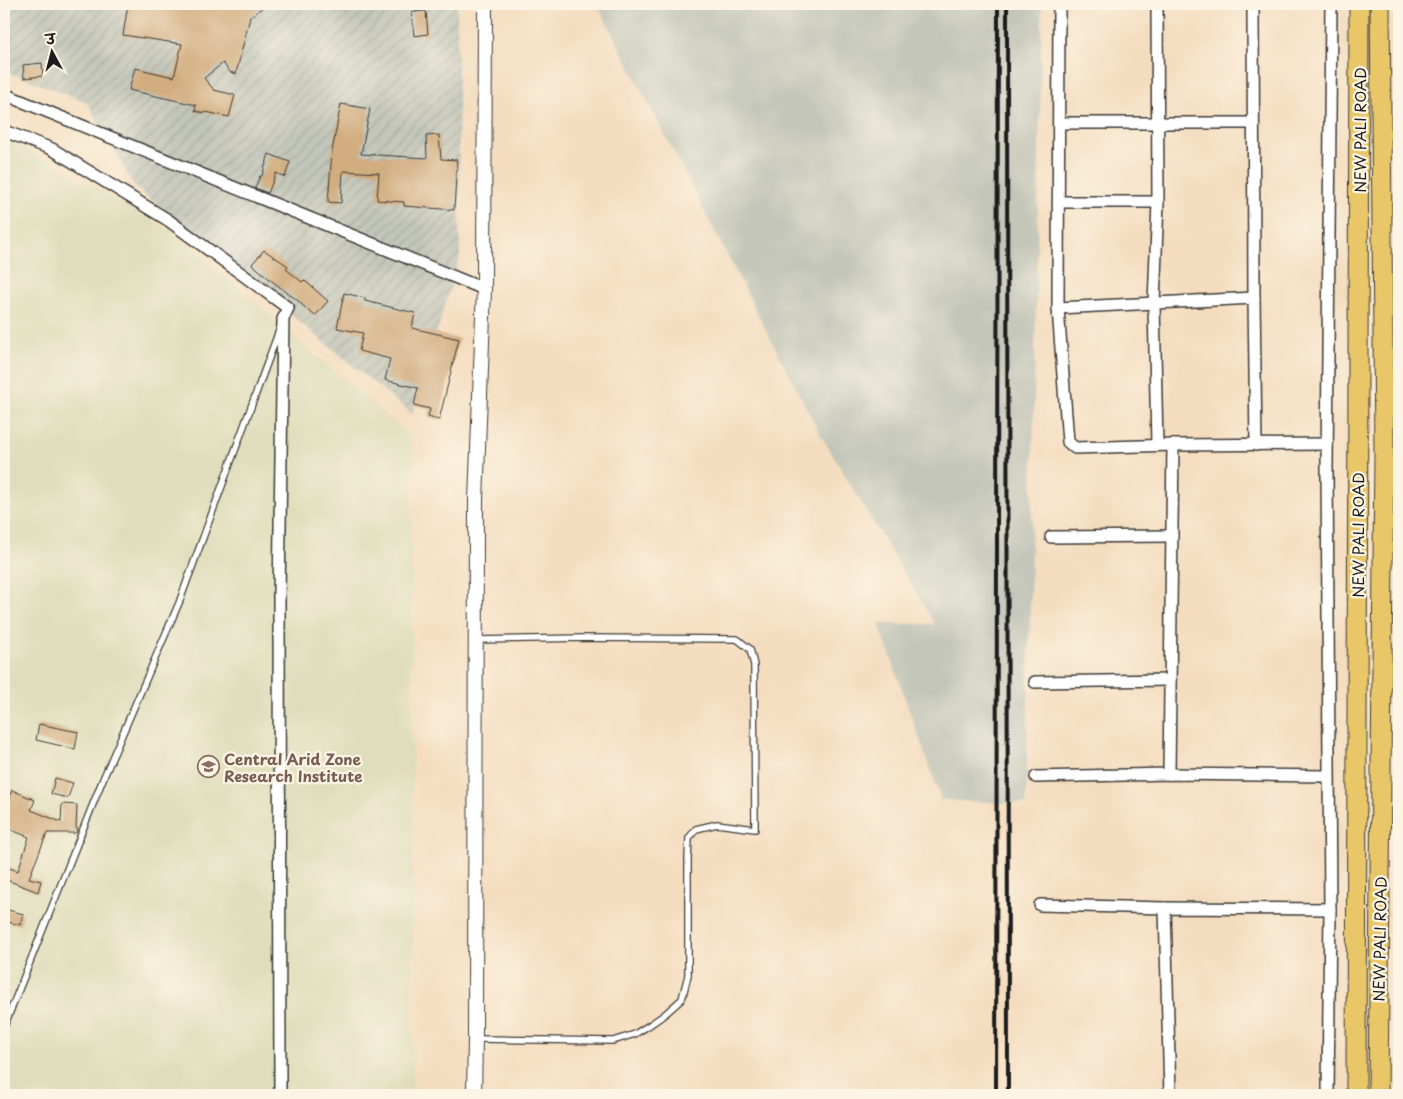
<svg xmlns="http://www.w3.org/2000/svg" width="1403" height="1099" viewBox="0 0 1403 1099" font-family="'Playpen Sans','Playpen Sans Deva',sans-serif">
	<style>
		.built { fill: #dfddbb }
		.industrial { fill: url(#industrial-furrows) }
		.railway { fill: #c3c6b9 }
		.building { fill: #d2ad80 }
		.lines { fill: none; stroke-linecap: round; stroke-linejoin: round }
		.service-casing { stroke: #3c3934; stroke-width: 8 }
		.minor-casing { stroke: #3c3934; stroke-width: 14 }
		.tertiary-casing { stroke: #3c3934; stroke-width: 16 }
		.trunk-casing { stroke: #3c3934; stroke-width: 21 }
		.service { stroke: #fff; stroke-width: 5.5 }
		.minor { stroke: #fff; stroke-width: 11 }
		.tertiary { stroke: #fff; stroke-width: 14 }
		.trunk { stroke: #e9c769; stroke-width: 19 }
		.rail { stroke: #1c1c1c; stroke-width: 4 }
		.labels { text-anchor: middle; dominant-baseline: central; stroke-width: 4.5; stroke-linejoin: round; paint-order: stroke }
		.street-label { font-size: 15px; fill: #1c1c1c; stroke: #fcf5e5 }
		.education-label { font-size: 15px; font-weight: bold; fill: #785e54; stroke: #fcf5e5; text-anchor: start }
	</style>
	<defs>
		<pattern id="industrial-furrows" width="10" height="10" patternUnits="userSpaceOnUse" patternTransform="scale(1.25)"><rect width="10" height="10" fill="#c3c6b9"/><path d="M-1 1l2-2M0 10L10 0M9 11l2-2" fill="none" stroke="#a7aa9e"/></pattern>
	</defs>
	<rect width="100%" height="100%" fill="#fcf5e5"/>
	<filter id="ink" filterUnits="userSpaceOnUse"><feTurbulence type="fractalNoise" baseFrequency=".02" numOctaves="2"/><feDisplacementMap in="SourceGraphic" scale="10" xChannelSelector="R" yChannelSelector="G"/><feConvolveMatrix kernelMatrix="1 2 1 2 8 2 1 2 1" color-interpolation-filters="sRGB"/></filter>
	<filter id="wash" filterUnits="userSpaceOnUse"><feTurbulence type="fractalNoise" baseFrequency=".0096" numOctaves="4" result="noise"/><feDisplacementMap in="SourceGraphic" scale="20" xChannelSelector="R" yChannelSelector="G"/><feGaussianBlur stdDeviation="1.12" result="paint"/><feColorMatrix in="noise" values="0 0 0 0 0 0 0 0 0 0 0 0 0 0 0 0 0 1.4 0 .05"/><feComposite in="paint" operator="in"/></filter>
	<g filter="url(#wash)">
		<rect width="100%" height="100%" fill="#f4ddbf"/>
		<g class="built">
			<path d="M1399,4V1095H1394Z"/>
			<path d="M4,136L173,232L412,438L413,1095H4Z"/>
		</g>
		<path class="industrial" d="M4,4H457L460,256L412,414L134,186L87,102L4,71Z"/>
		<path class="railway" d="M597,4H1042L1026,804L941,800L879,624H935L820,434Z"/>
		<g id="blocks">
			<g class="building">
				<path d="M128,4H267L250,17L236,74L230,72L223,63L204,78L214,90L235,95L229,117L206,112L205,113L195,111L196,105L129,90L135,68L174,77L182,44L123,35Z"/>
				<path d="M426,11L428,34L414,36L412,12Z"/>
				<path d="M42,63L43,76L24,78L23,65Z"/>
				<path d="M341,104L370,109L361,154L427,158L426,136L439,135L441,159L457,160L454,210L404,206V202L377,200L379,173L343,171L341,203L328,202L332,151Z"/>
				<path d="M269,154L290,162L285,177L276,173L268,193L255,188L260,176H262Z"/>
				<path d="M264,250L288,266L286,269L302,282L304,280L328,301L315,316L301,304V303L272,281L252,264Z"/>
				<path d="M344,293L365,298V301L415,313L412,328L459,339L439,420L428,417L430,409L414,405L418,388L385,380L390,359L359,351L363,333L337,328Z"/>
				<path d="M39,724L78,732L75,749L36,740Z"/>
				<path d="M55,778L73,783L68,798L51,794Z"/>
				<path d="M12,790L35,800L31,810L61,822L62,804L77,805L76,828L78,829L76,833H47L29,878L41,881L38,892L4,879V866L18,871L29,837L4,827V811Z"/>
				<path d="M4,909L23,914L20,925L4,921Z"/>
			</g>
		</g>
	</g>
	<g filter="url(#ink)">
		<use href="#blocks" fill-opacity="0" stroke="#3c3934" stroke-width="1"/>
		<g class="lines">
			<defs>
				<g id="service">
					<path d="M4,1027L103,779L179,603L280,328"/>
					<path d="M475,1039L613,1041L635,1034L651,1024L664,1015L682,999L688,975V860L689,838L696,829L717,824L755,829L754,665L750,649L737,639L584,638L476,640"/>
				</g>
				<g id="minor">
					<path d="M1059,4L1058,308L1068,442L1075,448L1173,445L1327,444"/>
					<path d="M1157,4L1158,202L1154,303L1157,445"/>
					<path d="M1253,4L1254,298L1256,445"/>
					<path d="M4,94L484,289"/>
					<path d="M1059,123H1253"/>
					<path d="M4,131L52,149L168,220L288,308L283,319L279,597L280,1095"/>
					<path d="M1059,202H1158"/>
					<path d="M1058,308L1254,298"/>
					<path d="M1051,537L1172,536"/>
					<path d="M1035,682L1170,680"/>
					<path d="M1169,774L1173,445"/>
					<path d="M1036,777L1169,774L1328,776"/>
					<path d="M1040,905L1165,908"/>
					<path d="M1170,1095L1165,908L1330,909"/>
					<path d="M1328,1095L1330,909L1327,469L1331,4"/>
				</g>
				<path id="tertiary" d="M474,1095L475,1039L476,501L484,289L485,4"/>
				<g id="trunk">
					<path d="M1356,1095L1359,4"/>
					<path d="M1378,1095L1384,451L1380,4"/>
				</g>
			</defs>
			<use href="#service" class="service-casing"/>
			<use href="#minor" class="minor-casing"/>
			<use href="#tertiary" class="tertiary-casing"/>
			<use href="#trunk" class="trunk-casing"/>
			<use href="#service" class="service"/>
			<use href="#minor" class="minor"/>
			<use href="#tertiary" class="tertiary"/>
			<use href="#trunk" class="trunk"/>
			<g class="rail">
				<path d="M1007,4L1008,1095"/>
				<path d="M996,1095L998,4"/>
			</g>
		</g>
	</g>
	<defs>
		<symbol id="university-ring" viewBox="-11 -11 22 22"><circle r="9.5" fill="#fcf5e5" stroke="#8d6e63" stroke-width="1.5"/><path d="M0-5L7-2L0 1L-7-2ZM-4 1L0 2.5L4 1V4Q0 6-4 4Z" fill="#8d6e63"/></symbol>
	</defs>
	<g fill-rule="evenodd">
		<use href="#university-ring" x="196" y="754" width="25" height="25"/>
	</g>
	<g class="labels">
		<g class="street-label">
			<text transform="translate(1359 130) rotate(-90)">NEW PALI ROAD</text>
			<text transform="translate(1357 535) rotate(-90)">NEW PALI ROAD</text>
			<text transform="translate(1379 939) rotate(-89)">NEW PALI ROAD</text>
		</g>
		<g class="education-label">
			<text x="224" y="758">Central Arid Zone<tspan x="224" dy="17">Research Institute</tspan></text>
		</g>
	</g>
	<rect width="1403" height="1099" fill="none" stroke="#fcf5e5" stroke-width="20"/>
	<g transform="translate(52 52) rotate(353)" stroke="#fcf5e5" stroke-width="4" paint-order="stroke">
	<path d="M0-4L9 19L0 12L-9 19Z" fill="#1c1c1c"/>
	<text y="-8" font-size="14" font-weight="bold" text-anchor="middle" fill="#1c1c1c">उ</text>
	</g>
</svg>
